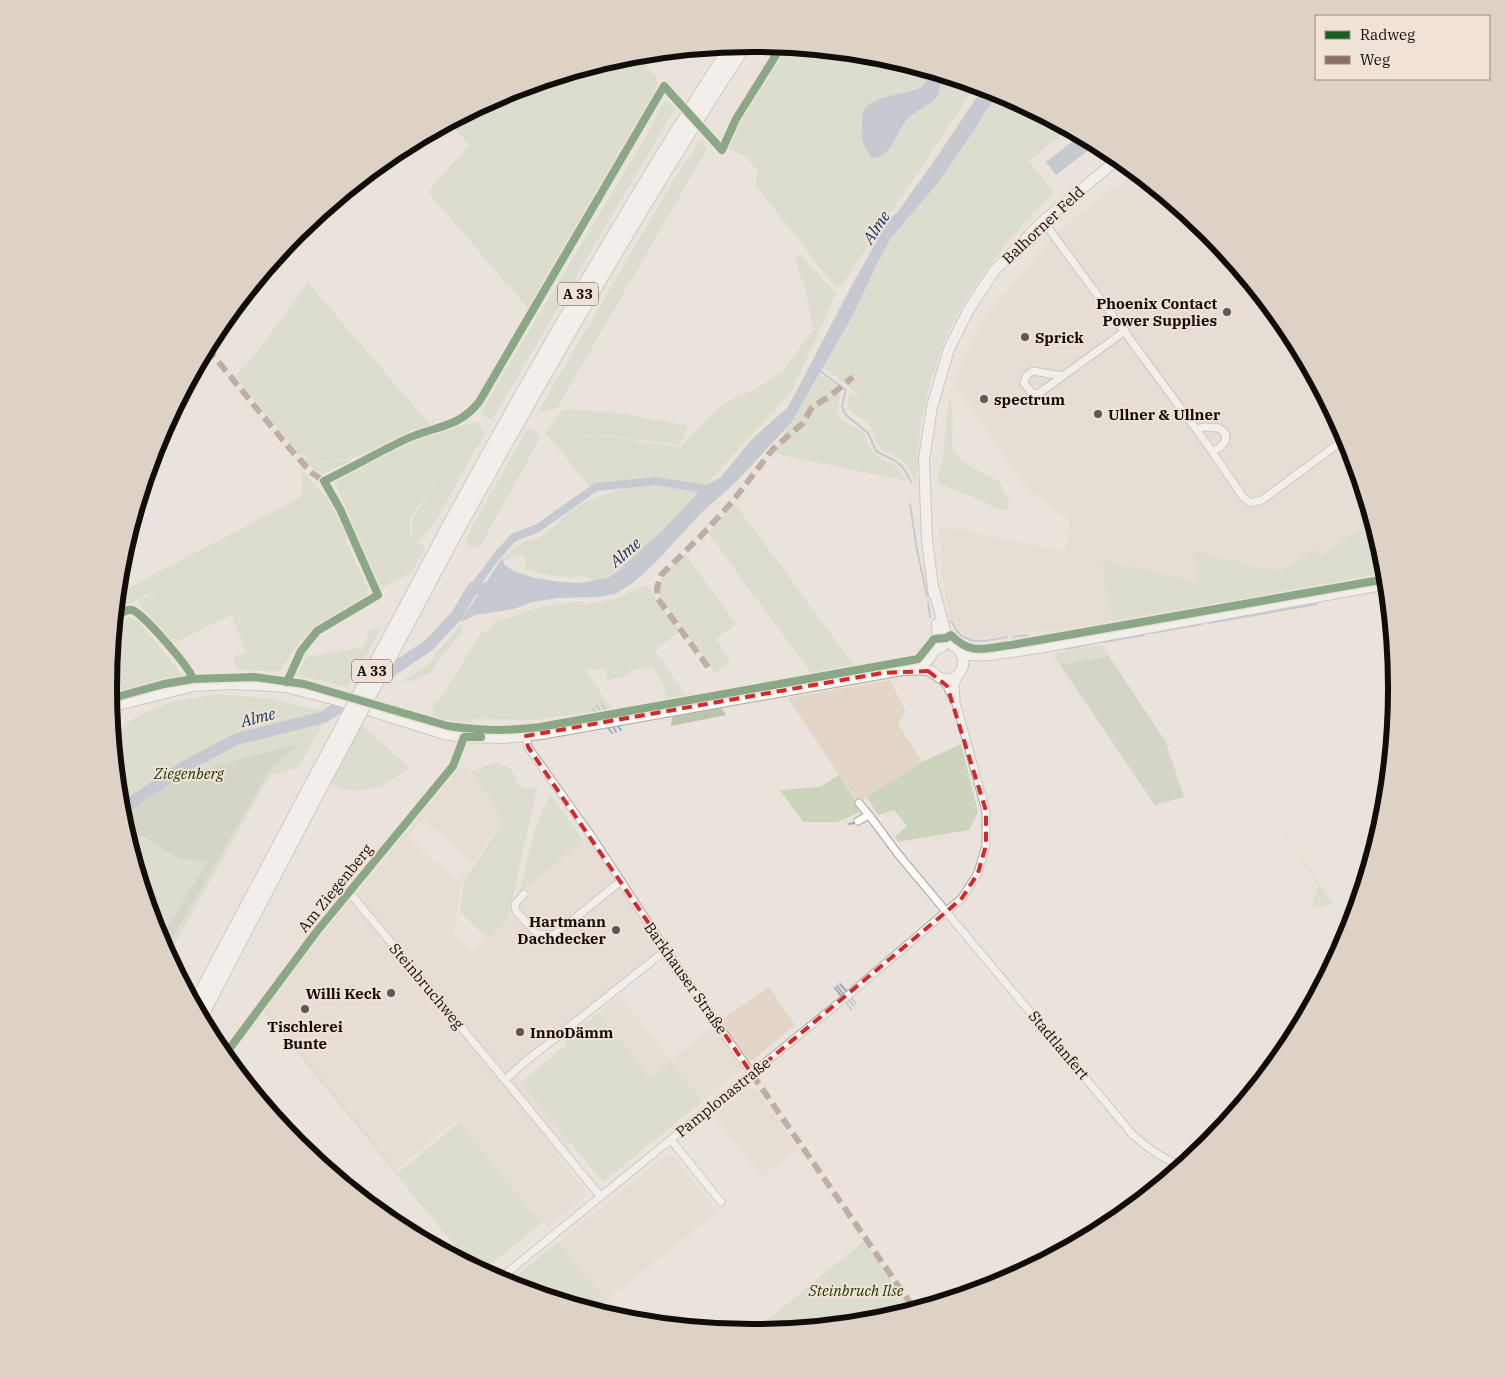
<svg xmlns="http://www.w3.org/2000/svg" width="1505" height="1377" viewBox="0 0 1505 1377" font-family="'IBM Plex Serif',serif">
	<style>
		.built { fill: #e3d6c9; fill-rule: evenodd }
		.green { fill: #ccd4be; fill-rule: evenodd }
		.forest { fill: #bbc4ac }
		.water { fill: #9caac1 }
		.lines { fill: none; stroke-linecap: round; stroke-linejoin: round }
		.stream { stroke: #9caac1; stroke-width: 2 }
		.canal { stroke: #9caac1; stroke-width: 8 }
		.river { stroke: #9caac1; stroke-width: 12 }
		.street-casing { stroke: #aba6a1; stroke-width: 9 }
		.secondary-casing { stroke: #aba6a1; stroke-width: 12 }
		.highway-casing { stroke: #aba6a1; stroke-width: 14 }
		.street { stroke: #fcfbfa; stroke-width: 7 }
		.secondary { stroke: #fcfbfa; stroke-width: 10 }
		.highway { stroke: #fcfbfa; stroke-width: 12 }
		.highway-bridge-casing { stroke: #aba6a1; stroke-width: 14; stroke-linecap: butt }
		.highway-bridge { stroke: #fcfbfa; stroke-width: 12 }
		.quiet { stroke: #8d6e63; stroke-width: 6; stroke-dasharray: 12 6; stroke-linecap: butt }
		.cycleway-casing { stroke: #f0e2d6; stroke-width: 11 }
		.cycleway { stroke: #1b5e20; stroke-width: 8 }
		.marked { fill: none; stroke: #d62828; stroke-width: 4; stroke-dasharray: 10 6; stroke-linejoin: round }
		.poi-dot { fill: #5d5853; stroke: #f0e2d6; stroke-width: 2 }
		.labels { text-anchor: middle; dominant-baseline: central; stroke-width: 4; stroke-linejoin: round; paint-order: stroke }
		.shield { fill: #f0e2d6; stroke: #544d46; stroke-width: 1 }
		.shield-label { font-size: 14px; font-weight: bold; fill: #110d09 }
		.street-label { font-size: 15px; fill: #110d09; stroke: #f0e2d6 }
		.poi-label { font-size: 15px; font-weight: bold; fill: #110d09; stroke: #f0e2d6; text-anchor: start }
		.park-label { font-size: 15px; font-style: italic; fill: #213c00; stroke: #f0e2d6 }
		.water-label { font-size: 16px; font-style: italic; fill: #102e5c; stroke: #f0e2d6 }
		.rim { fill: none; stroke: #110d09; stroke-width: 6 }
	</style>
	<rect width="100%" height="100%" fill="#eae3dc"/>
	<g class="built">
		<path d="M1135,172L1209,233L1289,331L1348,442L1385,563L1386,572L1201,609L1111,623L976,639L967,637L959,629L955,620L950,621L943,581L939,526L1066,552L1069,521L1024,484L955,385L966,353L985,316L1048,243L1065,225ZM1102,561L1197,582L1200,608L1112,622Z"/>
		<path d="M890,680L906,712L898,724L922,762L858,803L788,698Z"/>
		<path d="M463,763L490,793L502,819L479,854L463,875L453,935L471,951L511,914L514,897L588,833L666,946L515,1072L572,1141L556,1155L584,1188V1197L548,1228L456,1120L397,1169L265,1008L349,900L362,887ZM423,819L472,862L456,880L408,837Z"/>
		<path d="M769,987L795,1025L702,1102L671,1061L650,1078L598,1013L619,995L671,1060L724,1018Z"/>
		<path d="M747,1088L757,1090L799,1149L762,1177L714,1116Z"/>
		<path d="M665,1156H674L717,1212L606,1301L558,1242Z"/>
	</g>
	<g class="green">
		<path d="M785,47L879,56L976,86L845,280L837,289L756,186L758,171L745,156L729,149L739,123ZM931,75L928,103L919,109L905,121L879,99L896,96L923,86Z"/>
		<path d="M638,55L656,77L659,88L530,311L428,192L469,145L450,122L506,93L627,56Z"/>
		<path d="M999,93L1068,130L1029,161L1053,192C1019,228 986,265 961,308C944,337 933,371 925,404C919,429 918,457 916,483C911,472 906,461 895,456C890,453 885,452 881,449C874,442 875,431 869,424C857,411 842,418 850,393L858,397L859,394C845,386 839,376 823,368L852,317L877,264L891,238L937,184L980,123C981,114 993,101 999,93Z"/>
		<path d="M665,100L675,108L492,420L480,413L647,135Z"/>
		<path d="M700,141L704,143L707,149L557,408L537,414L678,173Z"/>
		<path d="M794,256H802L836,294L793,388L785,399L705,485L651,478L589,486L546,433L562,409L620,413L688,426L679,445L603,435L556,434L603,436L680,447L718,408L736,397L755,390L783,371L813,330L807,295Z"/>
		<path d="M308,282L315,291L431,426L347,460L321,462L298,453L235,376L252,359Z"/>
		<path d="M820,374L832,382L841,392L837,409L841,419L846,423L860,429L865,436L873,454L897,467L906,481L772,453Z"/>
		<path d="M950,393L953,422L952,448L960,460L1000,482L1009,501L1007,512L938,483C937,474 942,465 943,456C946,435 946,414 950,393Z"/>
		<path d="M478,422L485,433L435,522L418,541L412,535V520L439,474L410,519V535L425,548L411,573L383,587L377,583L335,482L341,477C384,456 430,429 478,422Z"/>
		<path d="M527,429L535,430L540,438L481,545L470,549L466,538Z"/>
		<path d="M299,454L321,463L354,460L322,474L310,466Z"/>
		<path d="M302,474H305L327,498L350,538L345,540L368,589L366,596L313,628L296,646L280,671L237,670L233,656L246,653L232,615L173,643L137,602L180,580L122,607L115,612L118,587H130L299,498L303,489Z"/>
		<path d="M655,484L698,492C674,518 629,572 596,581C587,575 575,578 565,577C551,576 538,573 525,569L526,560L523,555L513,557L503,562L502,558L524,541L539,538L568,514L582,504L599,496L632,486Z"/>
		<path d="M735,504L854,665L812,674L708,533Z"/>
		<path d="M1362,527L1381,551L1382,553L1380,557L1381,573L1201,608L1198,582L1200,608L1112,622L1102,560L1198,582L1194,551L1280,572L1315,549L1321,557Z"/>
		<path d="M685,554L736,624L716,639L731,661L715,673L660,597C657,574 670,568 685,554Z"/>
		<path d="M646,585L680,631L655,650L688,699L668,702L663,684L652,666L628,671L629,675L607,680L605,669H585L612,710L533,720L473,719L469,725L431,720L434,703L442,697L482,631L485,634L493,623L542,606L583,601L584,604L615,599Z"/>
		<path d="M129,617L138,621L182,675L108,695L113,635Z"/>
		<path d="M463,623L461,634L440,658L432,672L413,681H401L427,666L436,653Z"/>
		<path d="M381,628L348,687L297,675L306,657L363,647L369,630Z"/>
		<path d="M1103,644L1109,656L1060,665L1053,654Z"/>
		<path d="M218,694L271,699L329,712L299,767L273,775L266,782L168,956L157,935L120,814L112,735L140,714L175,701Z"/>
		<path d="M360,724L410,768L381,787L350,791L339,787L313,771Z"/>
		<path d="M961,744L978,812L969,830L898,842L895,837L907,826L894,810L878,815L867,797L922,762Z"/>
		<path d="M498,761L502,767L507,765L516,777L514,779L519,786L528,790L530,786L537,788L508,918L487,938L460,912L464,880L479,859L501,823L490,797L470,772Z"/>
		<path d="M839,775L857,803L855,805L860,812L837,822H803L780,790L820,787Z"/>
		<path d="M550,793L582,840L519,894L534,832Z"/>
		<path d="M1273,815L1333,904L1311,908L1319,886Z"/>
		<path d="M266,1009L399,1172L459,1123L542,1223L484,1269L488,1275L471,1266L264,1012Z"/>
		<path d="M598,1013L650,1078L671,1061L702,1102L603,1182L521,1082L567,1044L565,1040Z"/>
		<path d="M864,1241L912,1311L878,1321L752,1333Z"/>
		<path d="M558,1242L606,1301L594,1311L506,1284Z"/>
	</g>
	<g class="forest">
		<path d="M1109,656L1166,742L1184,797L1155,805L1060,665Z"/>
		<path d="M721,708L726,715L671,726L672,717Z"/>
		<path d="M297,744L268,773L165,950L160,941L207,862L179,858L155,845L147,838L125,830L121,817L187,774Z"/>
	</g>
	<g class="water">
		<path d="M931,75H939C940,81 941,89 938,95C932,105 913,111 905,122C895,136 892,156 872,158C865,149 860,138 862,126C862,121 862,114 864,110C869,97 908,94 921,87C925,85 928,79 931,75Z"/>
		<path d="M983,88L999,93C994,101 981,114 980,122L937,184L891,238L877,264L852,317L791,423L735,483L703,511L655,563L633,583L615,594L598,597L559,598L532,602L514,609L476,615L460,622L502,558L505,565L514,571L535,578L560,582L579,583L607,578L618,571L663,530L705,485L720,478L752,439L788,407L852,285L888,221L899,210L934,161Z"/>
		<path d="M1079,136L1091,148L1056,175L1046,162Z"/>
	</g>
	<g class="lines">
		<g class="stream">
			<path d="M820,371L846,390L842,406L845,414L868,433L876,451L897,462L904,469L911,482"/>
			<path d="M910,504L917,550L927,596"/>
			<path d="M928,602L930,617"/>
			<path d="M951,621C954,624 955,628 957,631C970,647 990,640 1007,637"/>
			<path d="M1209,623L1317,604"/>
			<path d="M1152,633L1202,624"/>
			<path d="M1013,637L1026,635L1030,639"/>
			<path d="M1103,642L1144,635"/>
			<path d="M1066,649L1096,643"/>
			<path d="M601,703L612,718"/>
			<path d="M597,706L606,718"/>
			<path d="M593,709L601,720"/>
			<path d="M616,724L621,730"/>
			<path d="M606,725L612,733"/>
			<path d="M612,725L616,732"/>
			<path d="M849,824L854,823"/>
			<path d="M840,984L847,992"/>
			<path d="M837,986L844,995"/>
			<path d="M835,988L842,997"/>
			<path d="M850,996L856,1004"/>
			<path d="M847,998L854,1006"/>
			<path d="M845,1001L851,1009"/>
		</g>
		<path class="canal" d="M473,588L497,556L513,538L538,528L596,487L655,481L711,490"/>
		<g class="river">
			<path d="M376,681L429,645L457,615L473,588L499,590"/>
			<path d="M120,810L189,764L237,739L324,717L353,697"/>
		</g>
		<defs>
			<g id="street">
				<path d="M1043,221L1196,429L1203,427L1219,428L1226,434L1225,442L1218,449L1211,450L1196,429"/>
				<path d="M1062,376L1033,371L1026,376L1024,383L1032,393L1038,394L1125,331"/>
				<path d="M1211,450L1243,497L1251,503L1262,500L1346,438"/>
				<path d="M956,701L955,684L959,675"/>
				<path d="M526,736L528,747L592,837L666,950L752,1074"/>
				<path d="M859,803L869,815"/>
				<path d="M858,821L869,815L898,854L1132,1134C1147,1148 1162,1159 1182,1166"/>
				<path d="M349,892L505,1080L520,1066L666,950"/>
				<path d="M524,894L515,904L516,911L537,934L554,935L621,881"/>
				<path d="M224,1056L317,931L453,766L464,737"/>
				<path d="M505,1080L601,1197"/>
				<path d="M671,1140L721,1202"/>
				<path d="M498,1280L851,993L962,898L978,873L986,845V811L957,706L947,686L941,679"/>
			</g>
			<g id="secondary">
				<path d="M934,595L927,540L924,460L932,407L949,349L968,311L994,271L1043,221L1118,159"/>
				<path d="M937,624L938,648"/>
				<path d="M962,654C987,658 1013,651 1038,648L1387,584"/>
				<path d="M910,667L928,660L935,650L943,646"/>
				<path d="M110,707L194,686L232,684L257,685L286,687L337,700L444,734L464,737L504,738L541,734L902,670C911,670 922,668 930,671C935,673 938,678 943,679C957,682 965,669 963,657L958,649L948,642L934,589"/>
			</g>
			<g id="highway">
				<path d="M445,532C535,367 628,204 731,46"/>
				<path d="M453,539C546,371 641,205 746,44"/>
				<path d="M194,1005L298,809"/>
				<path d="M201,1017L307,814"/>
			</g>
		</defs>
		<use href="#street" class="street-casing"/>
		<use href="#secondary" class="secondary-casing"/>
		<use href="#highway" class="highway-casing"/>
		<use href="#street" class="street"/>
		<use href="#secondary" class="secondary"/>
		<use href="#highway" class="highway"/>
		<defs>
			<g id="highway-bridge">
				<path d="M298,809L445,532"/>
				<path d="M307,814L453,539"/>
			</g>
		</defs>
		<use href="#highway-bridge" class="highway-bridge-casing"/>
		<use href="#highway-bridge" class="highway-bridge"/>
		<g class="quiet">
			<path d="M207,348L291,450L312,473L324,481L326,485"/>
			<path d="M708,667L658,599L657,588L661,575L701,536L732,502L773,449L803,423L812,407L830,396L853,377"/>
			<path d="M752,1074L915,1310"/>
		</g>
		<defs>
			<g id="cycleway">
				<path d="M115,618C120,614 125,609 132,610C142,612 190,668 193,679"/>
				<path d="M287,682L301,651L317,631L378,595L340,509L324,481C351,468 377,453 404,440C432,426 458,429 479,402L664,86L722,150L736,119L781,47"/>
				<path d="M109,699L164,684L193,679L254,677L304,684L448,726C482,731 507,731 540,727L918,659L934,639L946,638L951,635C971,656 985,648 1011,645L1386,579"/>
				<path d="M224,1056L317,931L453,766L464,737H481"/>
			</g>
		</defs>
		<use href="#cycleway" class="cycleway-casing"/>
		<use href="#cycleway" class="cycleway"/>
	</g>
	<path d="M0 0H1505V1377H0ZM928,671L947,686L986,811V845L978,873L962,898L946,912L752,1074L528,747L526,736L882,673Z" fill="#eae3dc" fill-opacity=".55" fill-rule="evenodd"/>
	<path class="marked" d="M928,671L947,686L986,811V845L978,873L962,898L946,912L752,1074L528,747L526,736L882,673Z"/>
	<g class="poi-dot">
		<circle cx="1227" cy="312" r="5"/>
		<circle cx="1025" cy="337" r="5"/>
		<circle cx="984" cy="399" r="5"/>
		<circle cx="1098" cy="414" r="5"/>
		<circle cx="616" cy="930" r="5"/>
		<circle cx="391" cy="993" r="5"/>
		<circle cx="305" cy="1009" r="5"/>
		<circle cx="520" cy="1032" r="5"/>
	</g>
	<g class="labels">
		<g class="shield">
			<rect x="558" y="282.5" width="40" height="23" rx="4"/>
			<rect x="352" y="659.5" width="40" height="23" rx="4"/>
		</g>
		<g class="shield-label">
			<text x="578" y="294">A 33</text>
			<text x="372" y="671">A 33</text>
		</g>
		<g class="street-label">
			<text transform="translate(1043 225) rotate(-43)">Balhorner Feld</text>
			<text transform="translate(335 888) rotate(-51)">Am Ziegenberg</text>
			<text transform="translate(686 978) rotate(55)">Barkhauser Straße</text>
			<text transform="translate(427 986) rotate(50)">Steinbruchweg</text>
			<text transform="translate(1059 1045) rotate(50)">Stadtlanfert</text>
			<text transform="translate(723 1097) rotate(-39)">Pamplonastraße</text>
		</g>
		<g class="poi-label">
			<text x="1217" y="303" text-anchor="end">Phoenix Contact<tspan x="1217" dy="17">Power Supplies</tspan></text>
			<text x="1035" y="337">Sprick</text>
			<text x="994" y="399">spectrum</text>
			<text x="1108" y="414">Ullner &amp; Ullner</text>
			<text x="606" y="921" text-anchor="end">Hartmann<tspan x="606" dy="17">Dachdecker</tspan></text>
			<text x="381" y="993" text-anchor="end">Willi Keck</text>
			<text x="305" y="1026" text-anchor="middle">Tischlerei<tspan x="305" dy="17">Bunte</tspan></text>
			<text x="530" y="1032">InnoDämm</text>
		</g>
		<g class="park-label">
			<text x="189" y="773">Ziegenberg</text>
			<text x="856" y="1290">Steinbruch Ilse</text>
		</g>
		<g class="water-label">
			<text transform="translate(876 227) rotate(-56)">Alme</text>
			<text transform="translate(625 552) rotate(-41)">Alme</text>
			<text transform="translate(258 717) rotate(-14)">Alme</text>
		</g>
	</g>
	<path d="M0 0H1505V1377H0ZM752 52H753A635 635 0 0 1 1388 687V689A635 635 0 0 1 753 1324H752A635 635 0 0 1 117 689V687A635 635 0 0 1 752 52Z" fill="#ded1c6" fill-rule="evenodd"/>
	<path class="rim" d="M752 52H753A635 635 0 0 1 1388 687V689A635 635 0 0 1 753 1324H752A635 635 0 0 1 117 689V687A635 635 0 0 1 752 52Z"/>
	<rect x="1315" y="15" width="175" height="65" fill="#f0e2d6" stroke="#978d84"/>
	<rect x="1325" y="31" width="25" height="8" fill="#1b5e20" stroke="#978d84"/>
	<text x="1360" y="40" font-size="15" fill="#110d09">Radweg</text>
	<rect x="1325" y="56" width="25" height="8" fill="#8d6e63" stroke="#978d84"/>
	<text x="1360" y="65" font-size="15" fill="#110d09">Weg</text>
</svg>
